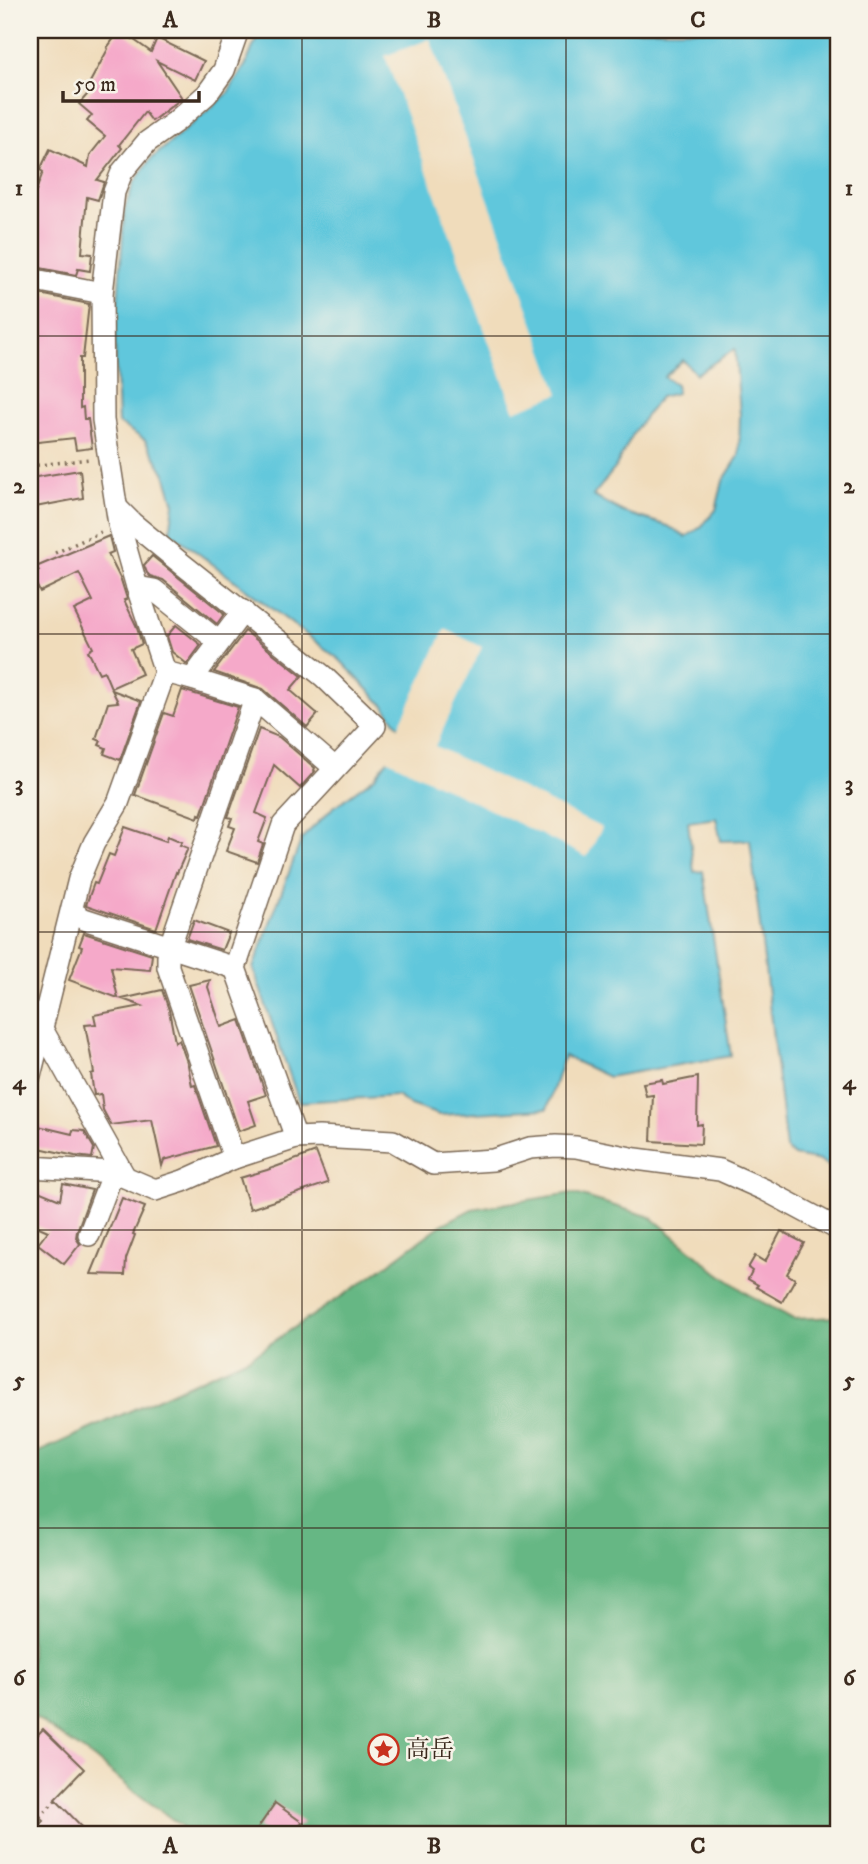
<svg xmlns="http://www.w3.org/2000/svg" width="868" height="1864" viewBox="0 0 868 1864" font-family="'IM FELL DW Pica','Noto Serif JP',serif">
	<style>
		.forest { fill: #66b784; stroke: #507051; stroke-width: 2 }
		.water { fill: #60c7dc; stroke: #4e787d; stroke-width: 2; fill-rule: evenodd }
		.pier { fill: #f0dcbb }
		.building { fill: #f5a9c9 }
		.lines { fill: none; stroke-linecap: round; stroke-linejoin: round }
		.street-casing { stroke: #7a6855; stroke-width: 24 }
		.path { stroke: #7a6855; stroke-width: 3.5; stroke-dasharray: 2 5; stroke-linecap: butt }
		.street { stroke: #fff; stroke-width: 21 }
		.grid { fill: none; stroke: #3b2a1e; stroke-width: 2; stroke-opacity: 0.55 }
		.labels { text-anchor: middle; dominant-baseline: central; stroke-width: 5; stroke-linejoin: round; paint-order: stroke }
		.poi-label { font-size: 24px; fill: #3b2a1e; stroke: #f7f3e8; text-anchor: start }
		.neatline { fill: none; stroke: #3b2a1e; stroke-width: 2.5 }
		.grid-label { font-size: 23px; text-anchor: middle; font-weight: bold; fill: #3b2a1e }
	</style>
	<rect width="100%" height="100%" fill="#f7f3e8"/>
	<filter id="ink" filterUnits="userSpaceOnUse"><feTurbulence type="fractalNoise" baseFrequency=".0143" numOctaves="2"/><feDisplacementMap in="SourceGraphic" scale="14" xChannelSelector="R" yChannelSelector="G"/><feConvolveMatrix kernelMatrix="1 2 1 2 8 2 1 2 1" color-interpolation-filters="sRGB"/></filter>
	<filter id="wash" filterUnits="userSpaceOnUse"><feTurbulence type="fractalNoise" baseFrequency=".00686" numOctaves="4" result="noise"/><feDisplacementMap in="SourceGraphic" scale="28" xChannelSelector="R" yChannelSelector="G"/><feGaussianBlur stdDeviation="1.57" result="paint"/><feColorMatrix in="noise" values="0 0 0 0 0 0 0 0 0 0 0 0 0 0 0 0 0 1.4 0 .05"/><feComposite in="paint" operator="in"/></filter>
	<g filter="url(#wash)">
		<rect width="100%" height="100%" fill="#f0dcbb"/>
		<path class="forest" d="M572,1193L651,1217L717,1272L749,1295L793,1319L838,1317V1834H188L180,1825L131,1789L95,1759L37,1719L30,1718V1456L250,1357L372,1276L441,1225L472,1209Z"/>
		<path class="water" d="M260,30H838V1168L835,1170L821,1161L794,1156L786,1149L750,840L721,841L716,818L688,822L694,872L703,871L731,1056L608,1077L564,1056L547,1109L439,1115L410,1105L397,1096L299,1102L253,968L302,838L334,807L375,777L405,736L385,707L340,660L170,532L174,504L165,474L145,440L118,423L115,340L125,207L134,183L150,160L227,94L246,64ZM735,349L740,415L739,456L723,481L716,510L701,527L686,537L668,526L623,512L593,496L615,468L634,432L660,397L677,393L676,384L664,377L683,360L696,374Z"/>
		<g class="pier">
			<path d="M430,39L559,394L514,411L385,56Z"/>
			<path d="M445,629L482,647L435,746L602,828L587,857L384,758L401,736L394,726L398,728Z"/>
		</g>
		<g id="blocks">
			<g class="building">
				<path d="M120,30L151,52L157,38L204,61L195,80L157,61L182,98L152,121L145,112L119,145L122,148L97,180L104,182L98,200L87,197L82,253L92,254L90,271L78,269L76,275L30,266V207L43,172L40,170L50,149L88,167L90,155L105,136L87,121L92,115L79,104L94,87L89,84L108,49L107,48Z"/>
				<path d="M30,292L89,304L83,358H80V408L83,407L84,419H88L92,448L76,450L74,438L30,443V394H32V352H30Z"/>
				<path d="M80,470L83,498L30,508V478Z"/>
				<path d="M109,536L113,552L108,554L121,580L127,599L124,600L136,625L142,644L131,649L142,674L111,688L104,671L99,673L88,651L93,648L74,610L93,601L79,573L40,592L31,575L39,571L36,567Z"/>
				<path d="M152,556L224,614L217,624L163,580L150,576L147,573L144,565Z"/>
				<path d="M176,625L201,645L187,664L172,652L167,636Z"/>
				<path d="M245,631L302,676L290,690L318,714L307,727L263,689L214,672Z"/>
				<path d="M112,690L141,701L120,760L104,754L106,748L99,745L101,741L96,739L108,703L118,702Z"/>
				<path d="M182,690L238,707L201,815L199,814L198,818L135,795L164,713L173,716Z"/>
				<path d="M259,729L279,737L315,768L314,770L315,771L300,788L274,765L256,813L267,818L258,842L263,844L257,862L226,851L235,828L229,826L232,818L228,817Z"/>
				<path d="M125,827L166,841L168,836L182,842L180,845L188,848L177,873L176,872L156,929L86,905L94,883L97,884L109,854L114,856Z"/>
				<path d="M194,920L229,933L222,950L187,939Z"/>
				<path d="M84,933L152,955L150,970L111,967L118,998L69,980L82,947L79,946Z"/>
				<path d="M210,980L208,987L221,1027L240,1020L266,1095L248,1101L256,1125L239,1131L189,985Z"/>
				<path d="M162,990L169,1010L175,1042L179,1040L188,1065L192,1086L195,1085L216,1146L164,1160L162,1166L152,1120L111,1125L103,1110L101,1094L94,1095L91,1074L94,1073L85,1025L96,1024L94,1015L142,1006L122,999Z"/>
				<path d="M698,1077L697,1125L702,1124L701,1144L651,1141L653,1095L646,1096L643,1083L662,1080L663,1084Z"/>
				<path d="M30,1124L72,1134L73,1130L84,1131L94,1148L92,1158L75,1156L30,1146Z"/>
				<path d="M316,1152L328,1183L250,1209L240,1178L267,1170Z"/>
				<path d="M63,1184L92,1190L77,1231L76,1238L80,1244L64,1264L38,1244L48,1231L30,1223V1205L36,1190L60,1200Z"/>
				<path d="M122,1198L145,1207L133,1234L135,1235L126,1259L125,1275L91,1274Z"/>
				<path d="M781,1231L804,1243L787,1274L795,1279L782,1302L756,1287L758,1285L748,1279L752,1271L748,1268L755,1256L765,1262Z"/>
				<path d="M43,1729L84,1769L55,1799L89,1834H31L43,1821L30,1808V1743Z"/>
				<path d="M275,1803L303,1823L286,1834H268L258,1828Z"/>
			</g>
		</g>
	</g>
	<g filter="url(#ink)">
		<use href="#blocks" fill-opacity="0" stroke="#7a6855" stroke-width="2"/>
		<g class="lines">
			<defs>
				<g id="street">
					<path d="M30,279L102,293"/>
					<path d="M117,508L132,523L177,560L323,676L375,726L283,825L235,968L296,1138"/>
					<path d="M137,587L154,590L219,642"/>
					<path d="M165,672L192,679L255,699L335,768"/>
					<path d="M192,679L243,611"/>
					<path d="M72,912L84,919L235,968"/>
					<path d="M42,1029L125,1177"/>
					<path d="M30,1076L79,879L94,843L118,803L165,672L137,587L119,524L103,420L102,293L114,192L122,172L147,142L175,122L207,94L224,70L238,30"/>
					<path d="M234,1158L168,967V957L170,946L255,699"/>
					<path d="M30,1167L113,1172L155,1190L183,1181L234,1158L296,1138L319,1137L393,1141L433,1164L493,1160L530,1148L556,1146L576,1147L636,1159L720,1170L765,1190L838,1229"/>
					<path d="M89,1235L113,1172"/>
				</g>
			</defs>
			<use href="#street" class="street-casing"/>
			<g class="path">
				<path d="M30,466L90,459"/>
				<path d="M55,553L101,532"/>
				<path d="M30,1827L57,1799"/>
			</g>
			<use href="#street" class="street"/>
		</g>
	</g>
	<path class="grid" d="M302,30V1834M566,30V1834M30,336H838M30,634H838M30,932H838M30,1230H838M30,1528H838"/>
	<defs>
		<symbol id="sight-ring" viewBox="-11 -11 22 22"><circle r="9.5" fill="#f7f3e8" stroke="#c8321e" stroke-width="1.5"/><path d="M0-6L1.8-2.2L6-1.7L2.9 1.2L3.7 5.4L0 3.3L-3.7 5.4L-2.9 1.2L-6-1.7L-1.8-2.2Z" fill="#c8321e"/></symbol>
	</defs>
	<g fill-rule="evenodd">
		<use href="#sight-ring" x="366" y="1732" width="35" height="35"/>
	</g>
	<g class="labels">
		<g class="poi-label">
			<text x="406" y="1750">高岳</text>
		</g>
	</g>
	<rect width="868" height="1864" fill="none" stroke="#f7f3e8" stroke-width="77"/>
	<path d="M63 91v10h136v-10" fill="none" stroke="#3b2a1e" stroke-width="3.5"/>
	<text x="74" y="91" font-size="21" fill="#3b2a1e" stroke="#f7f3e8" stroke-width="5" paint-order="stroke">50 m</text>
	<rect x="38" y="38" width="792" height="1788" class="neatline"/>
	<g class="grid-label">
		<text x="170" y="27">A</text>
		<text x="434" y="27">B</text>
		<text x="698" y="27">C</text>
		<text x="19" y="195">1</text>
		<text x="849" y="195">1</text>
		<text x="19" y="493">2</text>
		<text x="849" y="493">2</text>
		<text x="19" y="791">3</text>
		<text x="849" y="791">3</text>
		<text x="19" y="1089">4</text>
		<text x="849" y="1089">4</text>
		<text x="19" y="1387">5</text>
		<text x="849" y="1387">5</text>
		<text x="19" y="1685">6</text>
		<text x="849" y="1685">6</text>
		<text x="170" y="1853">A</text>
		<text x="434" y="1853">B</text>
		<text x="698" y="1853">C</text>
	</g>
</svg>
